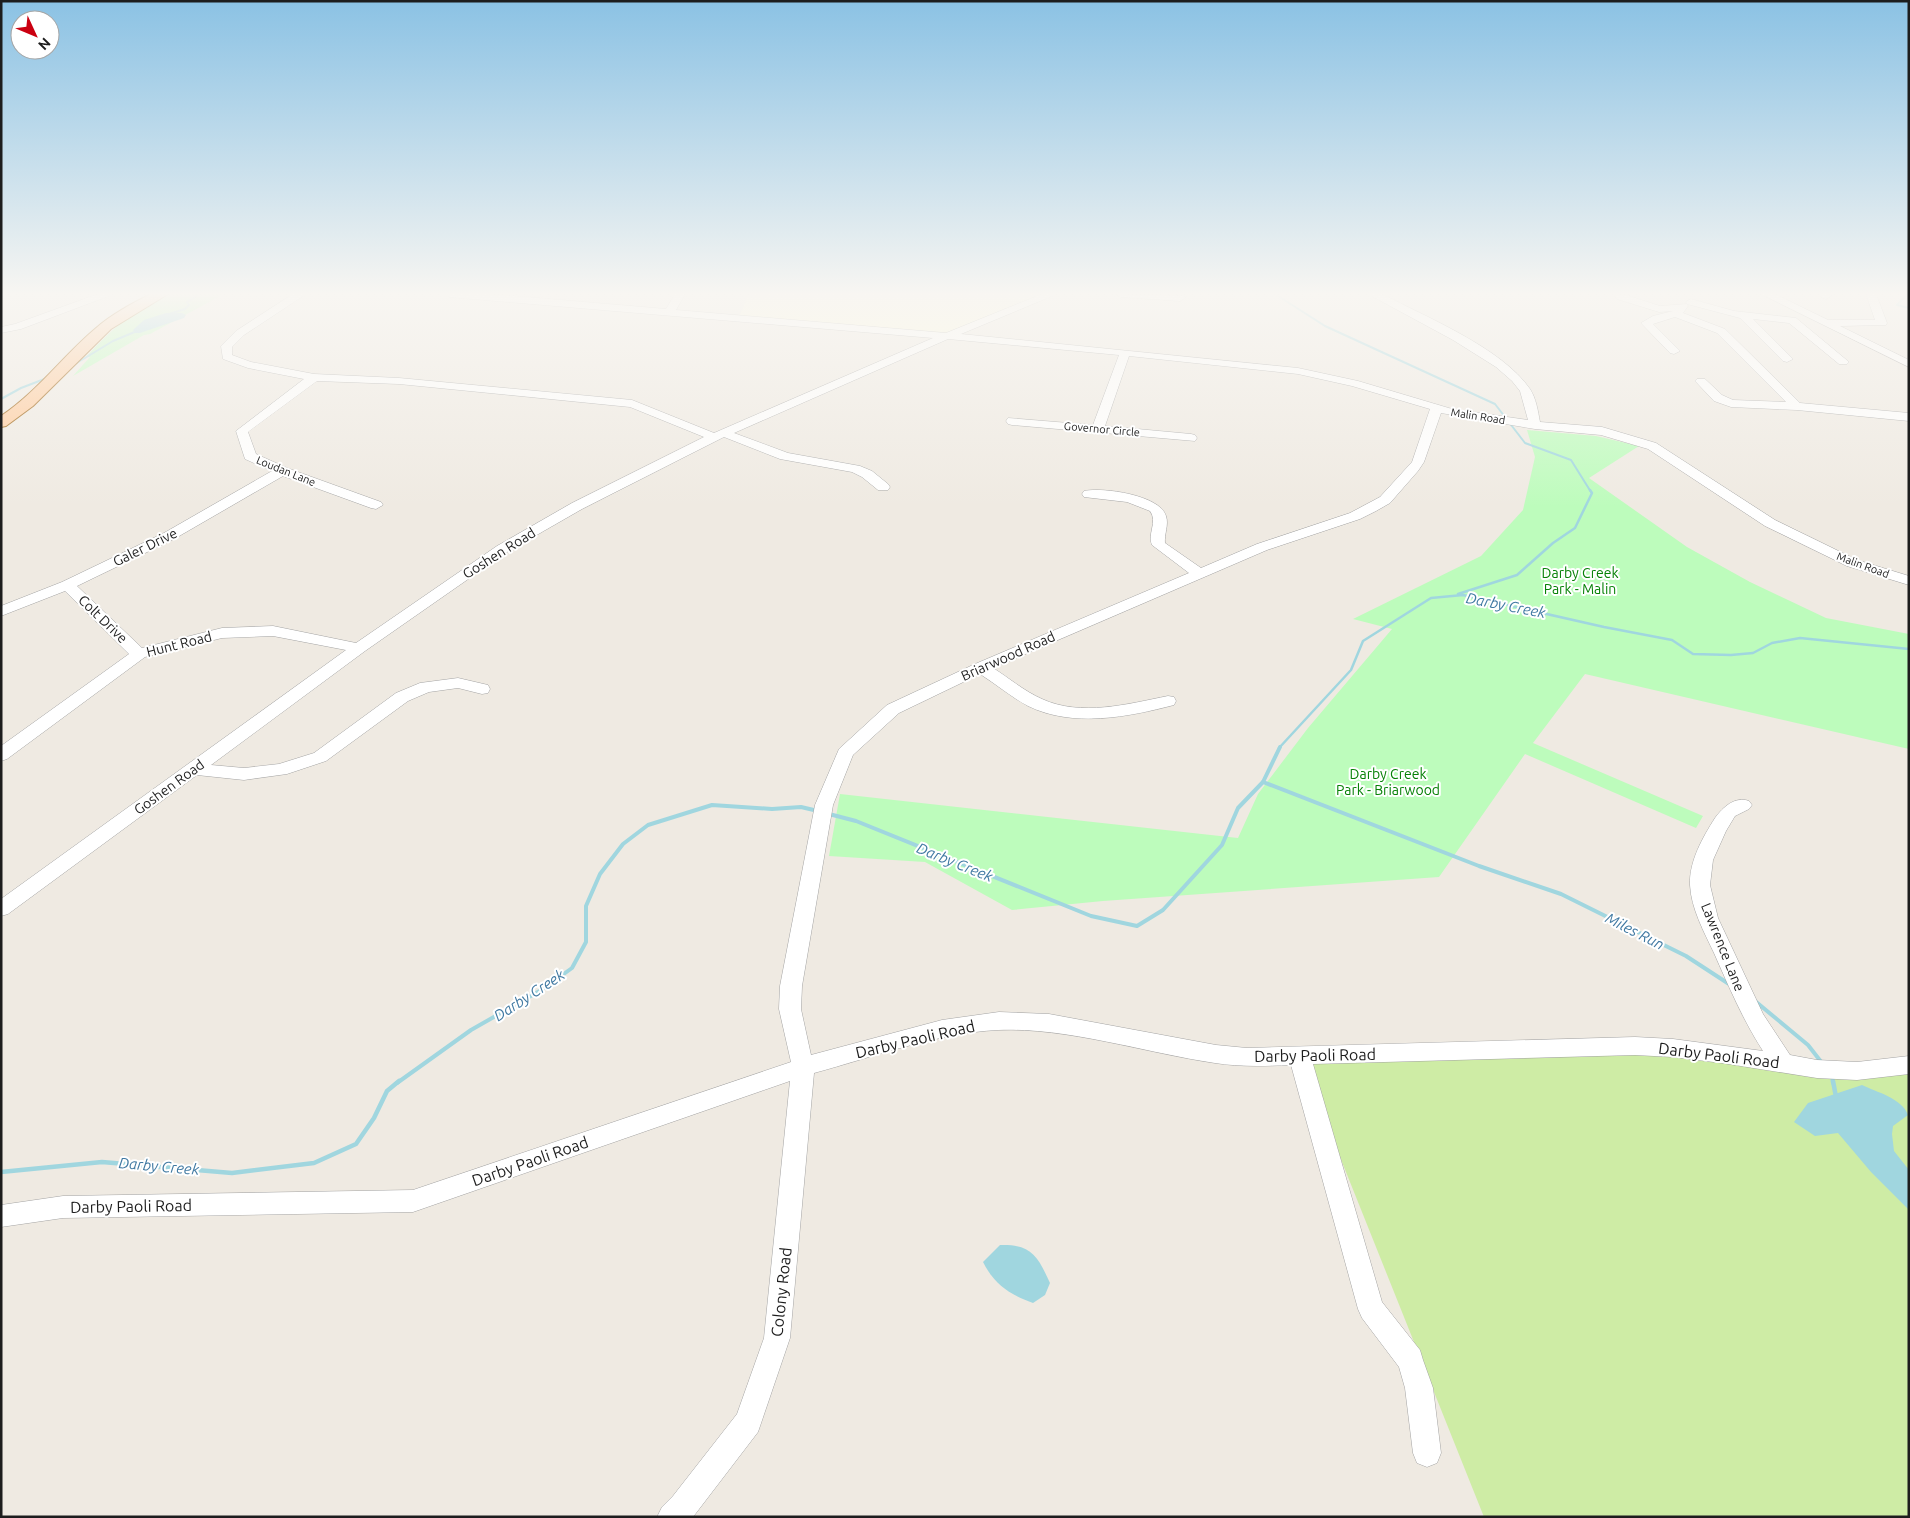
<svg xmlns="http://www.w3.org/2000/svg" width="1910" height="1518" viewBox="0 0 1910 1518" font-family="Ubuntu,sans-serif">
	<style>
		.education { fill: #fffcdc }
		.grass { fill: #ceeca5 }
		.park { fill: #bdfcbc }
		.water { fill: #a0d6df }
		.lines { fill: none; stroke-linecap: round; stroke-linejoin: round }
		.stream-far3 { stroke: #a0d6df; stroke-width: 2 }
		.stream-far2 { stroke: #a0d6df; stroke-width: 2.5 }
		.stream-far1 { stroke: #a0d6df; stroke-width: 4 }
		.stream { stroke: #a0d6df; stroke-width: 4.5 }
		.minor-casing { stroke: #a4a4a4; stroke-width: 1 }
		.major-casing { stroke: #975800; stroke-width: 2 }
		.minor { fill: #fff; fill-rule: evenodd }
		.major { fill: #ffc998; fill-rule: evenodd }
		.labels { text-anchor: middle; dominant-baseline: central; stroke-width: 4; stroke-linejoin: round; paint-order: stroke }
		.far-street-label { font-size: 11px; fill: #1d1d1d; stroke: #fff }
		.street-label { font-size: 14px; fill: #1d1d1d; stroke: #fff }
		.park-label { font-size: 14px; fill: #068106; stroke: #fff }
		.water-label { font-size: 15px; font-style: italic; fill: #4079a2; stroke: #fff }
		.near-street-label { font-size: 16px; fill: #1d1d1d; stroke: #fff }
	</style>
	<rect width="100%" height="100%" fill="#efeae2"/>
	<path class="education" d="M749,294H1052L947,336L738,319Z"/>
	<path class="grass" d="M1584,1047L1783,1063H1909V1517H1484L1300,1057Z"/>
	<g class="park">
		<path d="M169,294H224L150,334L144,335L73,376L90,357H86C113,328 133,310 169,294Z"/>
		<path d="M1527,430L1596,436L1639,446L1589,478L1687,547L1750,582L1826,618L1909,634V749L1585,674L1533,743L1703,816L1696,828L1525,754L1439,877L1103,901L1012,910L925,862L829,856L840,794L1238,838L1258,794L1308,728L1392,629L1353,619L1481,556L1523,510L1535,457Z"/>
	</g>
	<g class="water">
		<path d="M166,313H182L186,315L184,318L140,333H135L133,330L144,320Z"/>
		<path d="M1862,1085C1876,1092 1902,1098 1908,1115L1893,1126L1892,1134L1894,1151L1909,1170V1210L1871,1172L1838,1133L1815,1136L1794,1122L1808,1103Z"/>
		<path d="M1000,1245C1032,1244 1038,1257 1050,1283L1045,1295L1033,1303C1010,1295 994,1284 983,1262Z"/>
	</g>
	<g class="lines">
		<g class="stream-far3">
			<path d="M1275,294L1325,326L1495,404L1525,443L1571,460L1591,492"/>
			<path d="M1907,294L1897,305L1909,308"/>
			<path d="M169,314L185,309L189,305L187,302L200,294"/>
			<path d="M75,364L113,341L137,331"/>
			<path d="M1,399L21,388L47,378"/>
		</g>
		<g class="stream-far2">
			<path d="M1458,594L1517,575L1553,543L1575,528L1592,493L1590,490"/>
			<path d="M1279,748L1351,670L1363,641L1431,598L1463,595L1604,627L1672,640L1693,654L1731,655L1753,653L1772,643L1800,638L1909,649"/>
		</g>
		<g class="stream-far1">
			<path d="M1263,782L1479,866L1561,894L1686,956L1729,984"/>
			<path d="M829,814L856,821L1091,916L1137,926L1163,910L1222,845L1238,808L1263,782L1280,747"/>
			<path d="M1755,1001L1808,1045L1822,1063"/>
			<path d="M1832,1076L1833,1083"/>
			<path d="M397,1083L471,1030L543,989L572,968L586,942V906L600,874L623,844L648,825L712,805L772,809L801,807L818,811"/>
		</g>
		<g class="stream">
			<path d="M1833,1081L1836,1097"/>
			<path d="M1,1172L102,1162L232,1173L314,1163L356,1144L374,1118L387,1091L399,1081"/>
		</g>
		<defs>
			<g id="minor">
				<path d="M98,294H114L21,329L1,333V327L15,324Z"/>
				<path d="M293,294H306L244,335L232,347V355L251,362L314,374L399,378L632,400L714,433L933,338L449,297L444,294H491L666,309L675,294H685L676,310L946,333L1042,294H1057L961,334L1298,368L1358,381L1452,409L1528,420L1520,391L1512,381L1496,367L1453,340L1368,294H1382C1426,317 1502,348 1530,389C1536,398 1538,411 1540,422L1602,427L1656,443L1775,520L1857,560L1909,576V585L1847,566L1765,526L1648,449L1601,435L1535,429L1441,413L1424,462L1418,471L1390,503L1376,511L1360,519L1267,550L993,668C1009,678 1024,691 1042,699C1081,717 1128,704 1168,696L1174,697L1176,701L1174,705C1128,717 1073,728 1028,706C1011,697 996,684 980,674L899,713L853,755L833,805L802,986L801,1009L811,1055L942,1020L999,1012L1049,1014L1216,1045L1247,1048L1635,1037L1673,1039L1763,1051C1743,1020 1729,987 1714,953C1704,932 1691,908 1690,885C1689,861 1703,837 1715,818C1723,807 1735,796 1749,801L1752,805L1749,809L1735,816L1726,831L1713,860L1710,885L1718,918L1763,1014L1790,1055L1817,1060L1857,1062L1909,1056V1074L1857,1080L1817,1078L1722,1063L1673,1057L1635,1055L1313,1064L1382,1302L1420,1350L1423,1360L1433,1388L1441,1453L1437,1463L1427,1467L1417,1463L1413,1453L1405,1388L1399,1367L1362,1318L1358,1309L1291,1065C1266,1066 1241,1067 1215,1063C1146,1053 1067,1027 998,1030C937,1033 873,1057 814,1073L790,1338L758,1432L693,1517H657L662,1507L673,1496L737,1414L764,1338L790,1081L413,1212L63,1218L1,1227V1205L63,1196L413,1190L791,1062L779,1009L780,986L815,805L839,749L887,705L975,664L1189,573L1152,545C1147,534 1158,522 1150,511L1127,502L1084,497L1082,494L1084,491C1103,487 1160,495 1166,516C1169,525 1164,534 1165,543L1201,568L1257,544L1350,513L1380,497L1412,462L1430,409L1352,386L1298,374L1129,356L1105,426L1191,434L1195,435L1197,438L1195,441L1012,425L1008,424L1006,421L1008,418L1093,425L1119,355L948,339L734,433L788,453L860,466L872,471L888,484L890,487L888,490H878L862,477L852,472L780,459L724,437L718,440L582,509L507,552L365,651L211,765L244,768L279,764L314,753L396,693L420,683L458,678L488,685L490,689L488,693L482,694L458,688L429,692L408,701L326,761L287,774L244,780L197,775L8,914L1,916V899L346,650L273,636L222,638L145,657L7,759L1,761V746L129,654L65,591L1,616V606L62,582L164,533L272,471L245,459L236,431L304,379L248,368L223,359L221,346L236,331ZM317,381L399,384L630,407L704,437L572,503L497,546L356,643L273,626L222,628L142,648L77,586L174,539L283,476L371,508L376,509L383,505L381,502L287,468L256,454L248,432Z"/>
				<path d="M1116,294L1184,296L1185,298L1180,301L1121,297Z"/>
				<path d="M1623,294L1660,306L1687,304L1688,306L1683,313L1725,329L1800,403L1909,413V421L1797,410L1731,407L1714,401L1697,383L1695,381L1697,379H1705L1722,395L1733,400L1786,402L1717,333L1675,317L1653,324L1680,351L1674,354L1670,353L1641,323L1653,316L1673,311L1659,312L1617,299L1616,297L1617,295Z"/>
				<path d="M1761,294H1775L1828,320H1875L1866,294H1876L1887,323L1886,325L1840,326L1909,360V367Z"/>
				<path d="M1821,294H1831V296L1826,299L1822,298Z"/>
				<path d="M1691,299L1734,311L1796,318L1849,362L1847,364H1839L1789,323L1753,319L1793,359L1787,362L1783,361L1740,318L1687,304L1686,302Z"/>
			</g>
			<path id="major" d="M151,294H168L111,329L33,406L6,426L1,427V416C37,392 62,357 95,329C112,314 131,304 151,294Z"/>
		</defs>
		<use href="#minor" class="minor-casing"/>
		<use href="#major" class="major-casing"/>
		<use href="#minor" class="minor"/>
		<use href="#major" class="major"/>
	</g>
	<linearGradient id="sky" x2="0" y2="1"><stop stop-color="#8bc2e4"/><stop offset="0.58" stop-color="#f8f6f2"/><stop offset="1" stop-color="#f8f6f2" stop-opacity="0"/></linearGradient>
	<rect width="1910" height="507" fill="url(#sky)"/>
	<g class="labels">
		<g class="far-street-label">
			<text transform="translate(1478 416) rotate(9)">Malin Road</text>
			<text transform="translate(1102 429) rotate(5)">Governor Circle</text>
			<text transform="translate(286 471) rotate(22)">Loudan Lane</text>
			<text transform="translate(1863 565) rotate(20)">Malin Road</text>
		</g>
		<g class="street-label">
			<text transform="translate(145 547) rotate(-26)">Galer Drive</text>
			<text transform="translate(499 553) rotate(-32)">Goshen Road</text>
			<text transform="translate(103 619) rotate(44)">Colt Drive</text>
			<text transform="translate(179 644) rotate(-14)">Hunt Road</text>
			<text transform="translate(1008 656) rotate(-24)">Briarwood Road</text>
			<text transform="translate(169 787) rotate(-36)">Goshen Road</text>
			<text transform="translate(1723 947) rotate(68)">Lawrence Lane</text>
		</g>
		<g class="park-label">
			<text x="1580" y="573">Darby Creek<tspan x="1580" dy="16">Park - Malin</tspan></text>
			<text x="1388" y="774">Darby Creek<tspan x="1388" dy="16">Park - Briarwood</tspan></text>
		</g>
		<g class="water-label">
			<text transform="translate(1506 605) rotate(11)">Darby Creek</text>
			<text transform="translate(955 862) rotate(22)">Darby Creek</text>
			<text transform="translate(1635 931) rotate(27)">Miles Run</text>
			<text transform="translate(529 995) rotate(-33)">Darby Creek</text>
			<text transform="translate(159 1166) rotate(5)">Darby Creek</text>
		</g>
		<g class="near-street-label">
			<text transform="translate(915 1039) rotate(-13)">Darby Paoli Road</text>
			<text transform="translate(1315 1055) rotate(-1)">Darby Paoli Road</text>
			<text transform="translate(1719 1055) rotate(7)">Darby Paoli Road</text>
			<text transform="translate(530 1161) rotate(-19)">Darby Paoli Road</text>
			<text transform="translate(131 1206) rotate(-1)">Darby Paoli Road</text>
			<text transform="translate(781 1292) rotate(-84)">Colony Road</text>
		</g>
	</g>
	<rect width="1910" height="1518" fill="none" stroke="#1d1d1d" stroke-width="5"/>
	<g transform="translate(35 35) rotate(134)"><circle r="24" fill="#ffffff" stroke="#a5a5a5"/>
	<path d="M0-4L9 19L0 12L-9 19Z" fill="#cb0011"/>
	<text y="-8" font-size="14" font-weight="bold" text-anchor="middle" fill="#1d1d1d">N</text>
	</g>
</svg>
